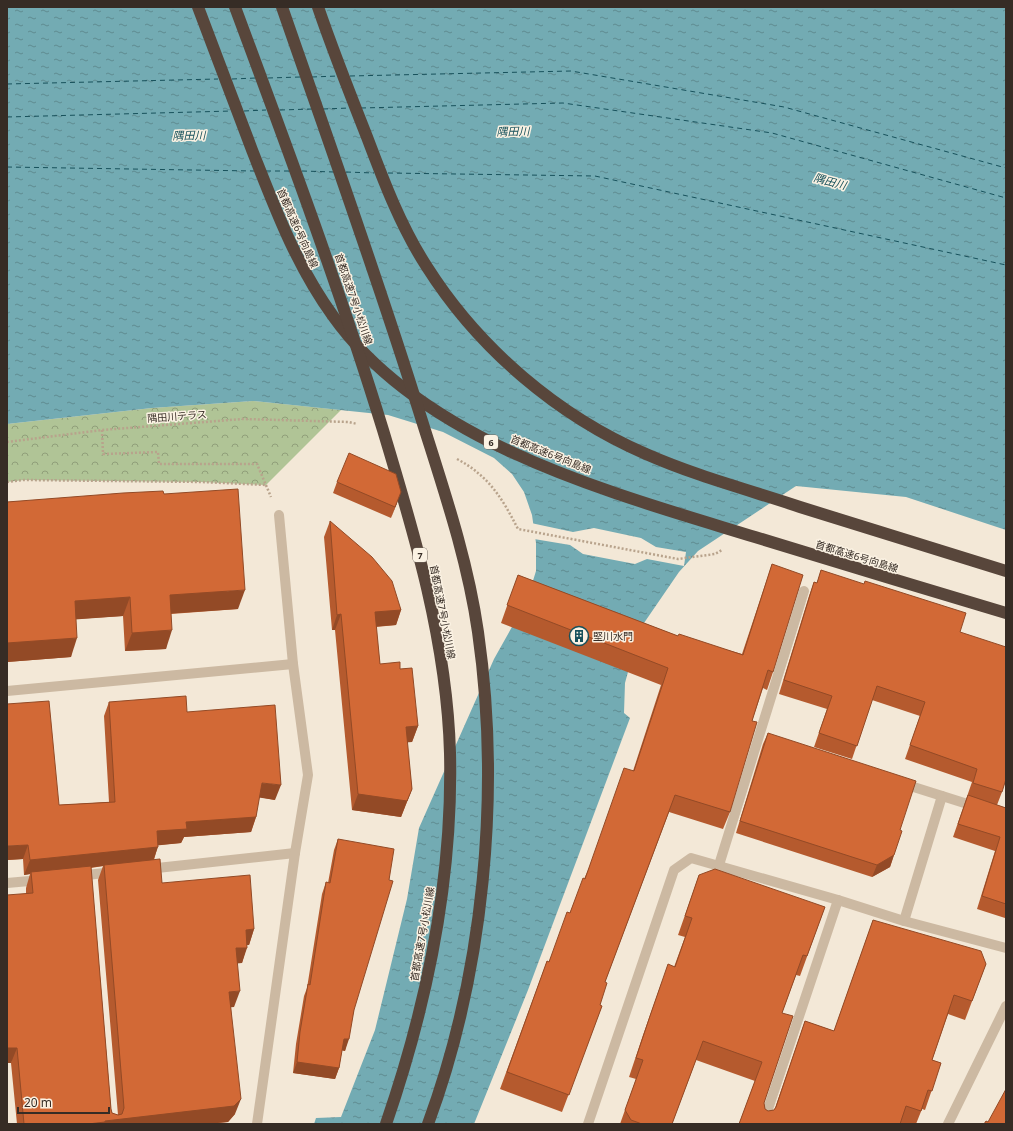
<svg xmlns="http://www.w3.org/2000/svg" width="1013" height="1131" viewBox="0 0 1013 1131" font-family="'Noto Sans','Noto Sans JP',sans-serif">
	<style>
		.forest { fill: url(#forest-crowns) }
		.water { fill: url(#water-ripples) }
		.pier { fill: #f3e8d7 }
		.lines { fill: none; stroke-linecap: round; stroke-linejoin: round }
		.ferry { stroke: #17515b; stroke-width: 1; stroke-dasharray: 5 4; stroke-linecap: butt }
		.path { stroke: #b8a38c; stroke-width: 2.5; stroke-dasharray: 2 2; stroke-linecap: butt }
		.minor { stroke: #ccb9a2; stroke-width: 10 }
		.highway-bridge { stroke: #58463b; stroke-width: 12 }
		.wall { fill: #b55a2e; fill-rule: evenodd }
		.shaded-wall { fill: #934a26 }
		.building { fill: #d26936; stroke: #934a26 }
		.labels { text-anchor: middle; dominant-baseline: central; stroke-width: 3; stroke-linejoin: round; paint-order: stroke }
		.shield { fill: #fbf2e3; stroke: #71675e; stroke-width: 1 }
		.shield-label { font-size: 9px; font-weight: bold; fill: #362c25 }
		.street-label { font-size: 10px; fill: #362c25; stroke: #fbf2e3 }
		.poi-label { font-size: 10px; fill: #362c25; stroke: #fbf2e3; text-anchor: start }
		.water-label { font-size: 11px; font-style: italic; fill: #17515b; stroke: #fbf2e3 }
	</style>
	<defs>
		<pattern id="forest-crowns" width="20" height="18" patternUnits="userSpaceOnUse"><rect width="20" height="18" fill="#b0c496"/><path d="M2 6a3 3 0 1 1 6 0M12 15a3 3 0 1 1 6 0" fill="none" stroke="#909f7a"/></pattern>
		<pattern id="water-ripples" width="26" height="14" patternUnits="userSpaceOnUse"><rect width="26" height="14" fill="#73abb3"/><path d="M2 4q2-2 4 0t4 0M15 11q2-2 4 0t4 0" fill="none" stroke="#5f8b91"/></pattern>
	</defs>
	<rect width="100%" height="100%" fill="#f3e8d7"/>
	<path class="forest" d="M253,401L341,410L266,485L202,482L24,480L7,482V424L152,408Z"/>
	<path class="water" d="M7,7H1006V530L906,497L796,486L698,551L679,572L644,623L635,646L625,683L624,713L630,718L528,990L474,1124H314L316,1118L341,1117L375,1030L407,899L419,828L494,659L527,600L536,571V543L532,515L524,492L512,474L494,458L443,432L388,415L253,401L152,408L7,424Z"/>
	<path class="pier" d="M531,523L573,532L594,528L641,538L656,547L686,552L684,566L647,559L635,564L583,554L570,545L534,539Z"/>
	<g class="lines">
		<g class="ferry">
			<path d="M350,76L571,71L784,107L1006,168"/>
			<path d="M312,77L338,76"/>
			<path d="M268,78L300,77"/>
			<path d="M232,79L256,78"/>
			<path d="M7,84L218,79"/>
			<path d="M361,108L563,103L772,133L1006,198"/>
			<path d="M323,109L350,108"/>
			<path d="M280,110L312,109"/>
			<path d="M244,111L266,110"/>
			<path d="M7,117L232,111"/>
			<path d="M7,167L254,171"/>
			<path d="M266,171H290"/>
			<path d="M302,171L334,172"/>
			<path d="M346,172L374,173"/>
			<path d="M388,173L595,176L1006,265"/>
		</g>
		<g class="path">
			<path d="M102,430L103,454L158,452L159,464H257L271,497"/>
			<path d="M7,442L102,430L243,419L349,422L357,424"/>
			<path d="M457,459C489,476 502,498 518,529L678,559L715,554L722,550"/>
			<path d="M7,482L24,480L202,482L266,485"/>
		</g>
		<g class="minor">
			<path d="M7,691L293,664"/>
			<path d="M901,783L977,807"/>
			<path d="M719,865L804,591"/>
			<path d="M148,869L295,853"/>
			<path d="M79,876L112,872"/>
			<path d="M7,883L41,880"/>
			<path d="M904,921L942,796"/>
			<path d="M257,1124L295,853L308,775L293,664L279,515"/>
			<path d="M588,1124L674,870L691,858L838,900L904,921L1006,948"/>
			<path d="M763,1124L838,900"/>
			<path d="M948,1124L1006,1006"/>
		</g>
		<g class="highway-bridge">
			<path d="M198,7C216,55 234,102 252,150C275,208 296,265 333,316C424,444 612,493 755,537C839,563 922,588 1006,613"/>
			<path d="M235,7C287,147 339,287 383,430C415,536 447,642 450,753C453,880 427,1005 386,1124"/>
			<path d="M282,7C328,140 376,273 418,408C441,482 467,555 478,632C501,792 484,972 428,1124"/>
			<path d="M318,7C333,51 350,94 367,137C384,182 401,227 427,267C479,349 558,416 646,454C696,476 749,490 800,507C869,528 937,550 1006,571"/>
		</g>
	</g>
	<g class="wall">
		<path d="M337,482L397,503L391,518L333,493Z"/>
		<path d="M164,494L238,609L171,614L166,649L125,651L123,616L76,619L71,657L7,662V502Z"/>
		<path d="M330,521L401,610L396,625L376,627L380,664L400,669L418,726L412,742H407L412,789L401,817L352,810L335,630H332L324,537Z"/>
		<path d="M772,564L773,672L767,690L763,688L752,721L730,812L723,829L669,812L605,982L600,1005L602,1006L562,1112L500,1089L547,961L549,962L584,879L633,771L661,685L501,623L518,575L678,636L742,654Z"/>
		<path d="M821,570L960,632L1002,792L997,805L1006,808V916L1005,918L977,909L995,851L953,837L972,782L905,759L920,716L872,700L852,759L814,747L827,709L779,694L809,596L814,582L817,583Z"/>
		<path d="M109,702L187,712L275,800L259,797L256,817L251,832L184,837L181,843L158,845L154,860L162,883L254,929L249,945H247L242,963H237L234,1007H231L235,1114L228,1122L207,1124H17L11,1063L26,894V888L30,874L24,875L23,859L7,860L59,805L109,802L104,716ZM103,866L98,880L118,1115L112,1113L111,1109L91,868Z"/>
		<path d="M768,733L894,855L890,867L872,877L736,833L763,744Z"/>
		<path d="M338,839L354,1010L345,1051L342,1050L339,1068L335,1079L293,1073L296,1044L304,996L307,988L322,894L326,882L328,883L334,850Z"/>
		<path d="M699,875L825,907L800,976L796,975L782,1013L764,1103L765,1109L768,1111L774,1110L775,1108L805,1021L834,1031L873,920L986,964L965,1020L948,1014L932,1060L941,1063L925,1110L922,1109L916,1124H739L755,1081L696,1060L672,1124H620L636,1079L629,1077L643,1035L661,984L674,967L685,937L678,935Z"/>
	</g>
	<g class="shaded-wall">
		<path d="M401,492L397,503L391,518L395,507Z"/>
		<path d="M245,590L238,609L163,614L170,595Z"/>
		<path d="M130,597L123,616L68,620L75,601Z"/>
		<path d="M401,610L396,625L369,627L375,612Z"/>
		<path d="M341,614L335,630H332L337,615Z"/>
		<path d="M172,630L166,649L125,651L132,633Z"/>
		<path d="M77,638L71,657L7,662V643Z"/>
		<path d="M418,726L412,742L400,743L406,727Z"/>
		<path d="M262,783L281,785L275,800L256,797Z"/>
		<path d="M412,789L401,817L352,810L358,794Z"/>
		<path d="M256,817L251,832L184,837L181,843L152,846L157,831L186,822Z"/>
		<path d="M28,845L23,859L7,860V846Z"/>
		<path d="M158,847L153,861L104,865L103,866L31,874V872L30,874L24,875L30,860Z"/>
		<path d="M894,855L890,867L872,877L877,865Z"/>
		<path d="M254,929L249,945H240L246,930Z"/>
		<path d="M236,948H247L242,963L231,964Z"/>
		<path d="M240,991L234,1007L223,1008L229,992Z"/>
		<path d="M344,1039H349L345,1051L340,1050Z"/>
		<path d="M7,1048H17L11,1063H7Z"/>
		<path d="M297,1062L339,1068L335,1079L293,1073Z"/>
		<path d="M241,1099L235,1114L228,1122L207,1124H88Z"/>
	</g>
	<g class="building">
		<path d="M349,453L396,474L401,492L395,507L337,482Z"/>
		<path d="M238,489L245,590L170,595L172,630L132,633L130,597L75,601L77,638L7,643V502L123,493L163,491L164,494Z"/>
		<path d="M330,521L372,557L392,581L401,610L375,612L380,664L400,662V669L412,668L418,726L406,727L412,789L407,801L358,794L341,614L337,615Z"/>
		<path d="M772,564L803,575L773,672L768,670L752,721L757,722L730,812L675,795L605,982L607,983L600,1005L602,1006L569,1095L507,1072L547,961L549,962L567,912L570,913L583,878L585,879L624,768L634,771L668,668L507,605L518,575L678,636L679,634L743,655Z"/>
		<path d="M821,570L864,584L865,581L966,613L960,632L1006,647V779L1002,792L973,783L977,769L910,745L925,702L877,686L857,746L819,733L832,696L784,680L814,582L817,583Z"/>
		<path d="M186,696L187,712L275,705L281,785L262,783L256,817L186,822L187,829L157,831L158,847L30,860L28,845L7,846V704L49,701L59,805L115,802L109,702Z"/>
		<path d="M768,733L916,781L900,830L902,831L894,855L877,865L740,821Z"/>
		<path d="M968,795L1006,808V904L982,896L1000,837L958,824Z"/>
		<path d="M338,839L394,849L389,880L393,881L354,1010L349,1039H344L339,1068L297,1062L300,1032L308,984L310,985L326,882L330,883Z"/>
		<path d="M160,859L162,883L250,875L254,929L246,930L247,948H236L240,991L229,992L241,1099L234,1106L105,1121V1122L88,1124H24L17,1048H7V895L33,893L31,872L91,866L111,1109L112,1113L118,1115L122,1114L124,1108L104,865Z"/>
		<path d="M715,869L825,907L807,956L803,955L782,1013L793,1016L764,1103L765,1109L768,1111L774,1110L776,1107L805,1021L834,1031L873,920L981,951L986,964L972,1001L954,995L932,1060L941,1063L932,1091L928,1090L921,1111L906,1106L900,1124H739L762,1062L703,1041L672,1124H642L631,1120L625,1110L643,1060L636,1058L650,1016L668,964L675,967L692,918L685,916L699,875Z"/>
		<path d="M1006,1089V1124H984L986,1121L988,1122Z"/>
	</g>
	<defs>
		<symbol id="building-ring" viewBox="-11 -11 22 22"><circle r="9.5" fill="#fbf2e3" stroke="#17515b" stroke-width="1.5"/><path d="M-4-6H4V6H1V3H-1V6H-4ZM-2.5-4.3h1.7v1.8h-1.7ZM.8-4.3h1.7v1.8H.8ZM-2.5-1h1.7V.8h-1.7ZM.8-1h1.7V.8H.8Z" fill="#17515b"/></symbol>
	</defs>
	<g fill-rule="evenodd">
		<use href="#building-ring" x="568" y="625" width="22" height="22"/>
	</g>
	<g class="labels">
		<g class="shield">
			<rect x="484" y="435" width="14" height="14" rx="3"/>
			<rect x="413" y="548" width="14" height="14" rx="3"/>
		</g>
		<g class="shield-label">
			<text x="491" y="442">6</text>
			<text x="420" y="555">7</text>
		</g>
		<g class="street-label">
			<text transform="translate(298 228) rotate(66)">首都高速6号向島線</text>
			<text transform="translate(354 299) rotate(71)">首都高速7号小松川線</text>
			<text transform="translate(177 416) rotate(-4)">隅田川テラス</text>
			<text transform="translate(551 454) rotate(22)">首都高速6号向島線</text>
			<text transform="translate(857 556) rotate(17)">首都高速6号向島線</text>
			<text transform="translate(443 612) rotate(79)">首都高速7号小松川線</text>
			<text transform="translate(422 934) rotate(-80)">首都高速7号小松川線</text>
		</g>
		<g class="poi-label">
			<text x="593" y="636">堅川水門</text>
		</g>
		<g class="water-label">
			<text transform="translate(513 131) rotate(-1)">隅田川</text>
			<text transform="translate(189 135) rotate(-1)">隅田川</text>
			<text transform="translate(830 181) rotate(15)">隅田川</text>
		</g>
	</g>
	<rect width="1013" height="1131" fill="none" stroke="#362c25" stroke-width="16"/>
	<path d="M18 1107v6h91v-6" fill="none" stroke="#362c25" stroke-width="2"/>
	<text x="24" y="1107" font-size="12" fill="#362c25" stroke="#fbf2e3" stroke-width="3" paint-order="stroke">20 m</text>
</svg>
